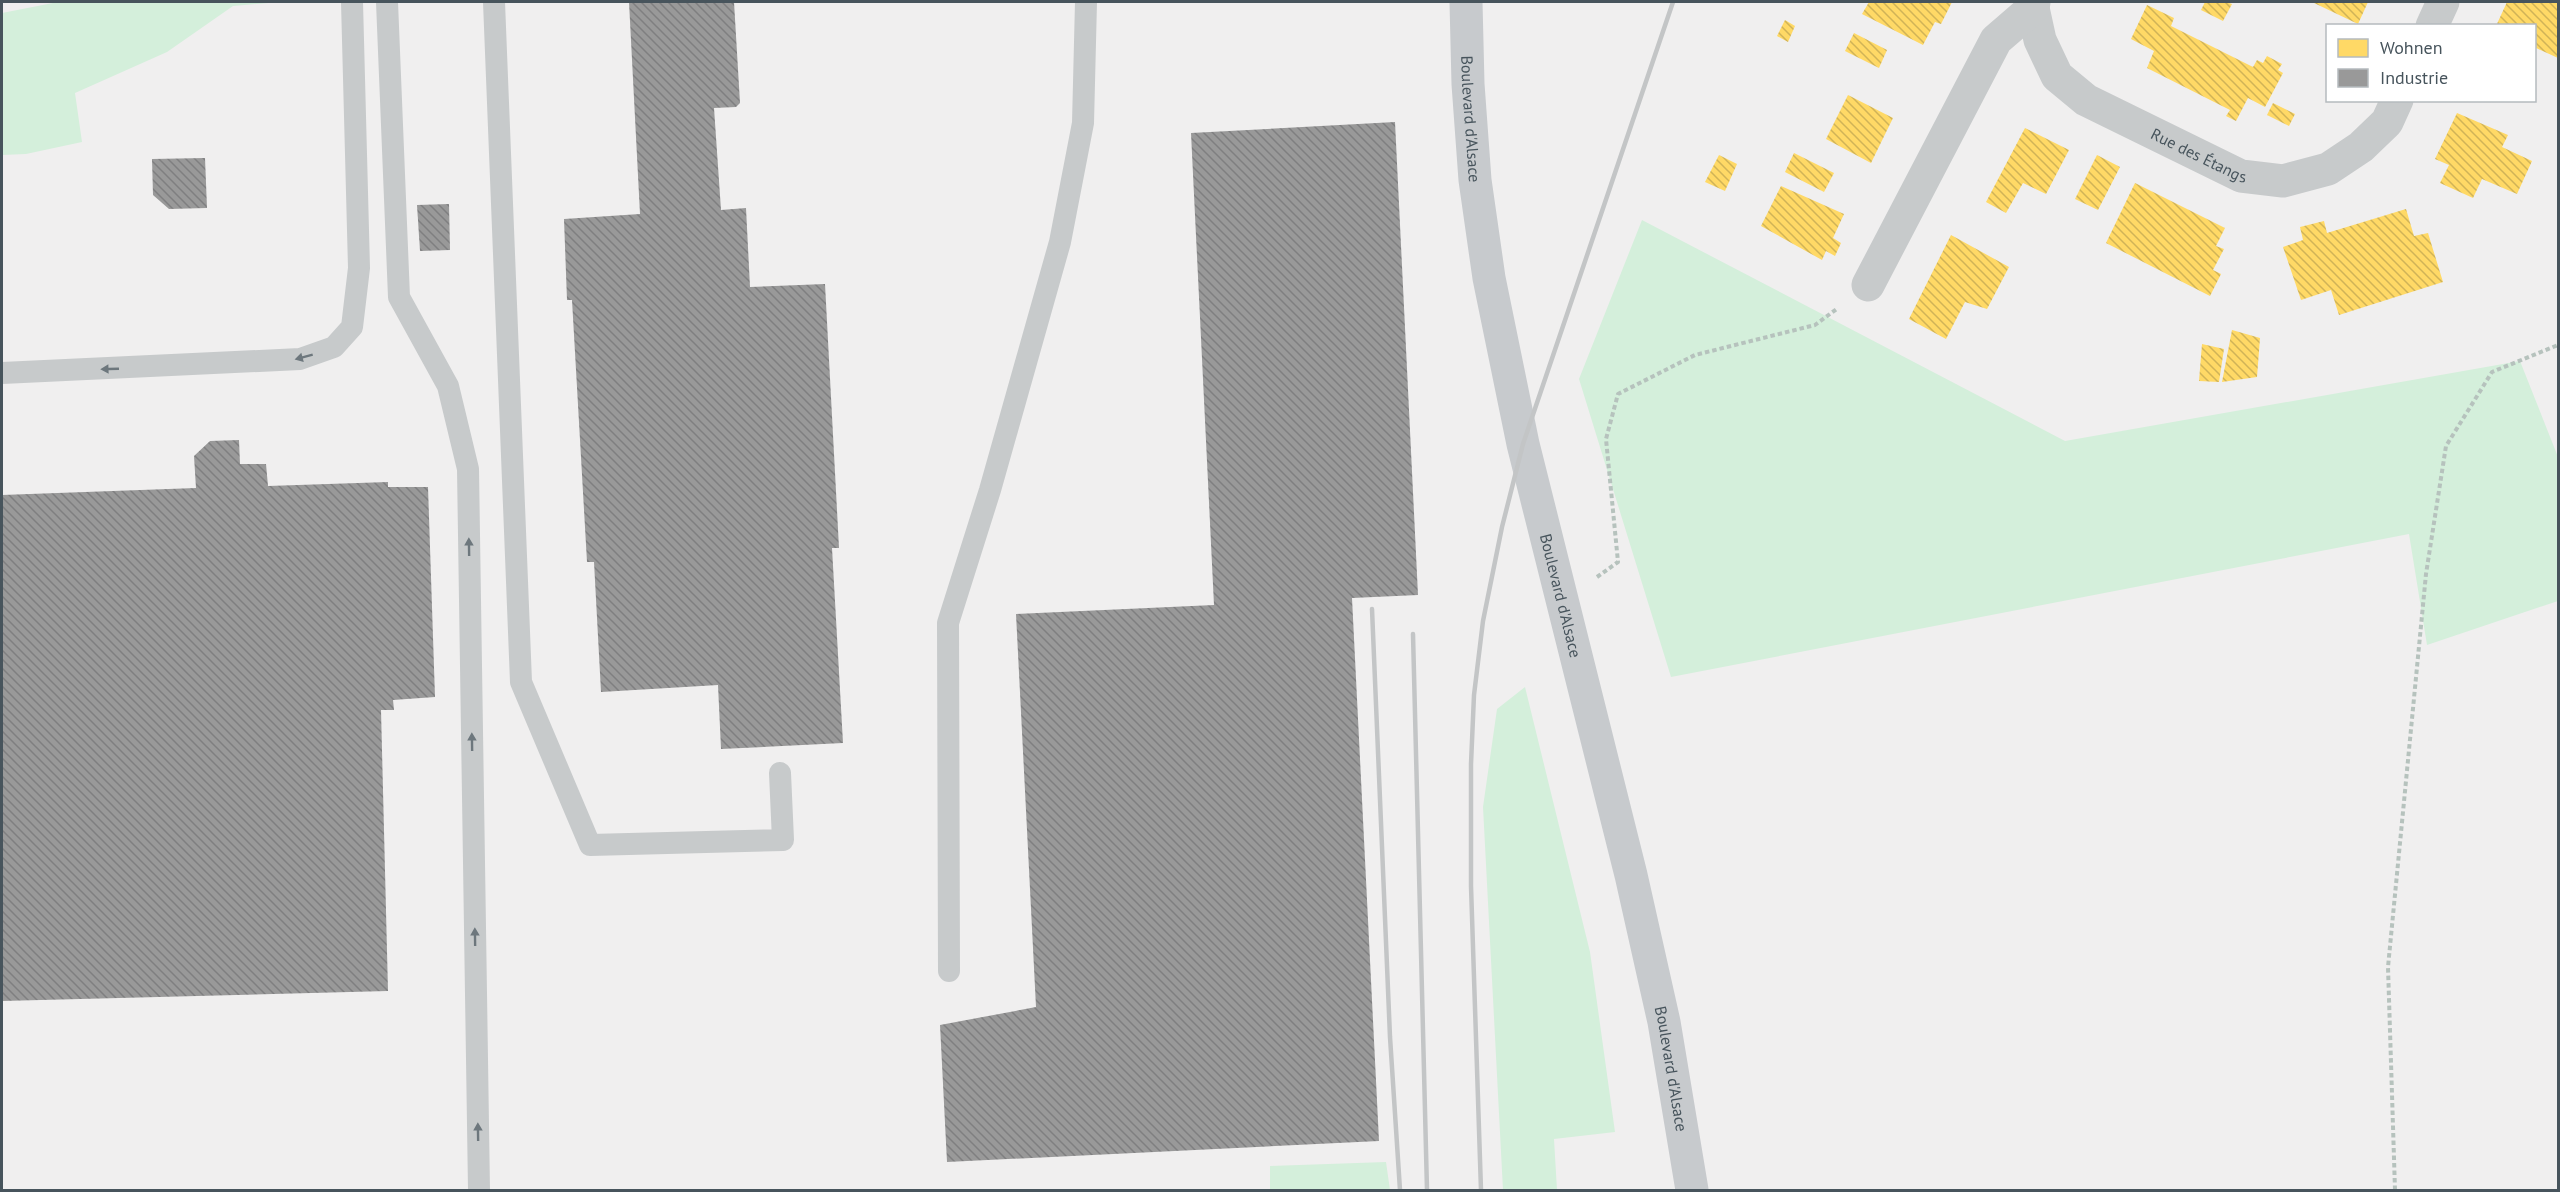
<svg xmlns="http://www.w3.org/2000/svg" width="2560" height="1192" viewBox="0 0 2560 1192" font-family="'PT Sans',sans-serif">
	<style>
		.green { fill: #d4efdb }
		.homes { fill: url(#homes-back-hatch) }
		.industry { fill: url(#industry-back-hatch) }
		.lines { fill: none; stroke-linecap: round; stroke-linejoin: round }
		.path { stroke: #b6c2bd; stroke-width: 4; stroke-dasharray: 4.5 3; stroke-linecap: butt }
		.lane { stroke: #c7cacb; stroke-width: 22 }
		.street { stroke: #c7cacb; stroke-width: 33 }
		.secondary { stroke: #c7cacd; stroke-width: 33 }
		.rail { stroke: #c3c5c6; stroke-width: 4.5 }
		.oneway { fill: #6d777d }
		.labels { text-anchor: middle; dominant-baseline: central; stroke-width: 6; stroke-linejoin: round; paint-order: stroke }
		.street-label { font-size: 16px; fill: #47545c; stroke: #fff }
	</style>
	<defs>
		<pattern id="homes-back-hatch" width="6" height="6" patternUnits="userSpaceOnUse" patternTransform="scale(1.5)"><rect width="6" height="6" fill="#ffd966"/><path d="M-1 5l2 2M0 0l6 6M5-1l2 2" fill="none" stroke="#d0b357"/></pattern>
		<pattern id="industry-back-hatch" width="6" height="6" patternUnits="userSpaceOnUse" patternTransform="scale(1.5)"><rect width="6" height="6" fill="#999"/><path d="M-1 5l2 2M0 0l6 6M5-1l2 2" fill="none" stroke="#7f7f80"/></pattern>
	</defs>
	<rect width="100%" height="100%" fill="#f0efef"/>
	<g class="green">
		<path d="M58,2H280L233,6L167,52L75,93L82,142L26,154L2,155V13Z"/>
		<path d="M1642,220L2065,441L2520,361L2558,457V601L2427,645L2409,534L1671,677L1579,379Z"/>
		<path d="M1525,687L1590,952L1615,1132L1554,1139L1557,1190H1503L1483,807L1497,709Z"/>
		<path d="M1386,1162L1390,1190H1270V1166Z"/>
	</g>
	<g class="homes">
		<path d="M1869,2H1952L1941,24L1935,22L1923,45L1862,14Z"/>
		<path d="M2205,2H2226L2232,4L2223,21L2201,10Z"/>
		<path d="M2312,2H2368L2358,24Z"/>
		<path d="M2507,2H2558V58L2534,47V26H2496Z"/>
		<path d="M2147,5L2174,18L2171,26L2253,67L2257,60L2263,63L2267,56L2282,64L2278,70L2283,73L2265,107L2248,98L2236,121L2226,116L2230,110L2147,68L2154,51L2131,39Z"/>
		<path d="M1785,20L1795,26L1788,42L1777,36Z"/>
		<path d="M1854,33L1887,50L1879,68L1845,51Z"/>
		<path d="M1848,95L1893,118L1871,163L1826,139Z"/>
		<path d="M2273,103L2295,114L2289,126L2267,115Z"/>
		<path d="M2457,113L2508,135L2502,147L2532,161L2517,194L2482,179L2473,198L2440,183L2449,165L2435,159Z"/>
		<path d="M2025,128L2069,150L2046,194L2023,183L2006,213L1986,202Z"/>
		<path d="M1794,153L1834,173L1824,192L1785,172Z"/>
		<path d="M1719,155L1737,164L1725,191L1705,182Z"/>
		<path d="M2097,155L2120,167L2098,210L2075,199Z"/>
		<path d="M2135,183L2225,228L2216,246L2224,249L2213,270L2221,274L2210,296L2106,243Z"/>
		<path d="M1781,186L1844,214L1833,238L1841,243L1835,256L1826,251L1822,260L1761,226Z"/>
		<path d="M2406,209L2414,236L2428,233L2443,282L2339,315L2331,290L2301,300L2283,247L2303,240L2300,227L2324,221L2327,233Z"/>
		<path d="M1951,235L2009,267L1987,309L1965,302L1946,339L1909,319Z"/>
		<path d="M2232,330L2260,338L2257,377L2222,382Z"/>
		<path d="M2202,344L2224,349L2219,382L2199,381Z"/>
	</g>
	<g class="industry">
		<path d="M629,2H734L740,103L736,107L714,108L721,210L746,208L750,287L825,284L839,548H832L843,743L721,749L718,685L601,692L594,562H587L572,300H567L564,219L640,214Z"/>
		<path d="M1395,122L1418,595L1352,598L1379,1141L947,1162L940,1025L1036,1007L1016,614L1214,605L1191,133Z"/>
		<path d="M205,158L207,208L169,209L153,195L152,159Z"/>
		<path d="M449,204L450,250L420,251L417,205Z"/>
		<path d="M239,440L240,464H266L268,486L388,482V487H428L435,697L393,700L394,710H381L388,991L2,1001V495L196,488L194,456L210,441Z"/>
	</g>
	<g class="lines">
		<g class="path">
			<path d="M1597,577L1618,562L1606,439L1618,394L1695,355L1815,325L1838,308"/>
			<path d="M2395,1190L2388,967L2426,574L2446,446L2492,372L2558,345"/>
		</g>
		<g class="lane">
			<path d="M387,2L399,297L448,386L468,469L479,1190"/>
			<path d="M494,2L521,682L590,845L783,840L780,773"/>
			<path d="M2,373L300,359L334,347L352,327L359,268L352,2"/>
			<path d="M949,971L948,623L990,490L1060,242L1083,123L1086,2"/>
		</g>
		<g class="street">
			<path id="s1" d="M2033,8L2040,40L2057,76L2086,100L2241,176L2283,181L2328,169L2361,147L2387,122L2397,100"/>
			<path d="M2432,26L2443,2"/>
			<path d="M1868,285L1996,40L2033,8L2034,2"/>
		</g>
		<path class="secondary" id="s2" d="M1466,2L1468,84L1475,180L1489,278L1523,444L1631,875L1664,1022L1692,1190"/>
		<g class="rail">
			<path d="M1372,609L1390,1037L1400,1190"/>
			<path d="M1413,634L1427,1190"/>
			<path d="M1481,1190L1471,886V764L1474,695L1483,621L1502,527L1523,444L1673,2"/>
		</g>
	</g>
	<defs><path id="oneway-solid" d="M-6-.8H1V-3.2L6.5 0L1 3.2V.8H-6Z" transform="scale(1.5)"/></defs>
	<g class="oneway">
		<use href="#oneway-solid" transform="translate(304 357) rotate(165)"/>
		<use href="#oneway-solid" transform="translate(110 369) rotate(178)"/>
		<use href="#oneway-solid" transform="translate(469 547) rotate(-91)"/>
		<use href="#oneway-solid" transform="translate(472 742) rotate(-91)"/>
		<use href="#oneway-solid" transform="translate(475 937) rotate(-91)"/>
		<use href="#oneway-solid" transform="translate(478 1132) rotate(-91)"/>
	</g>
	<g class="labels">
		<g class="street-label">
			<text stroke="none"><textPath href="#s2" startOffset="117">Boulevard d'Alsace</textPath></text>
			<text stroke="none"><textPath href="#s1" startOffset="236">Rue des Étangs</textPath></text>
			<text stroke="none"><textPath href="#s2" startOffset="603">Boulevard d'Alsace</textPath></text>
			<text stroke="none"><textPath href="#s2" startOffset="1089">Boulevard d'Alsace</textPath></text>
		</g>
	</g>
	<rect width="2560" height="1192" fill="none" stroke="#47545c" stroke-width="6"/>
	<rect x="2326" y="24" width="210" height="78" fill="#ffffff" stroke="#b5bbbe" stroke-width="1.5"/>
	<rect x="2338" y="39" width="30" height="18" fill="#ffd966" stroke="#b5bbbe" stroke-width="1.5"/>
	<text x="2380" y="54" font-size="18" fill="#47545c">Wohnen</text>
	<rect x="2338" y="69" width="30" height="18" fill="#999999" stroke="#b5bbbe" stroke-width="1.5"/>
	<text x="2380" y="84" font-size="18" fill="#47545c">Industrie</text>
</svg>
